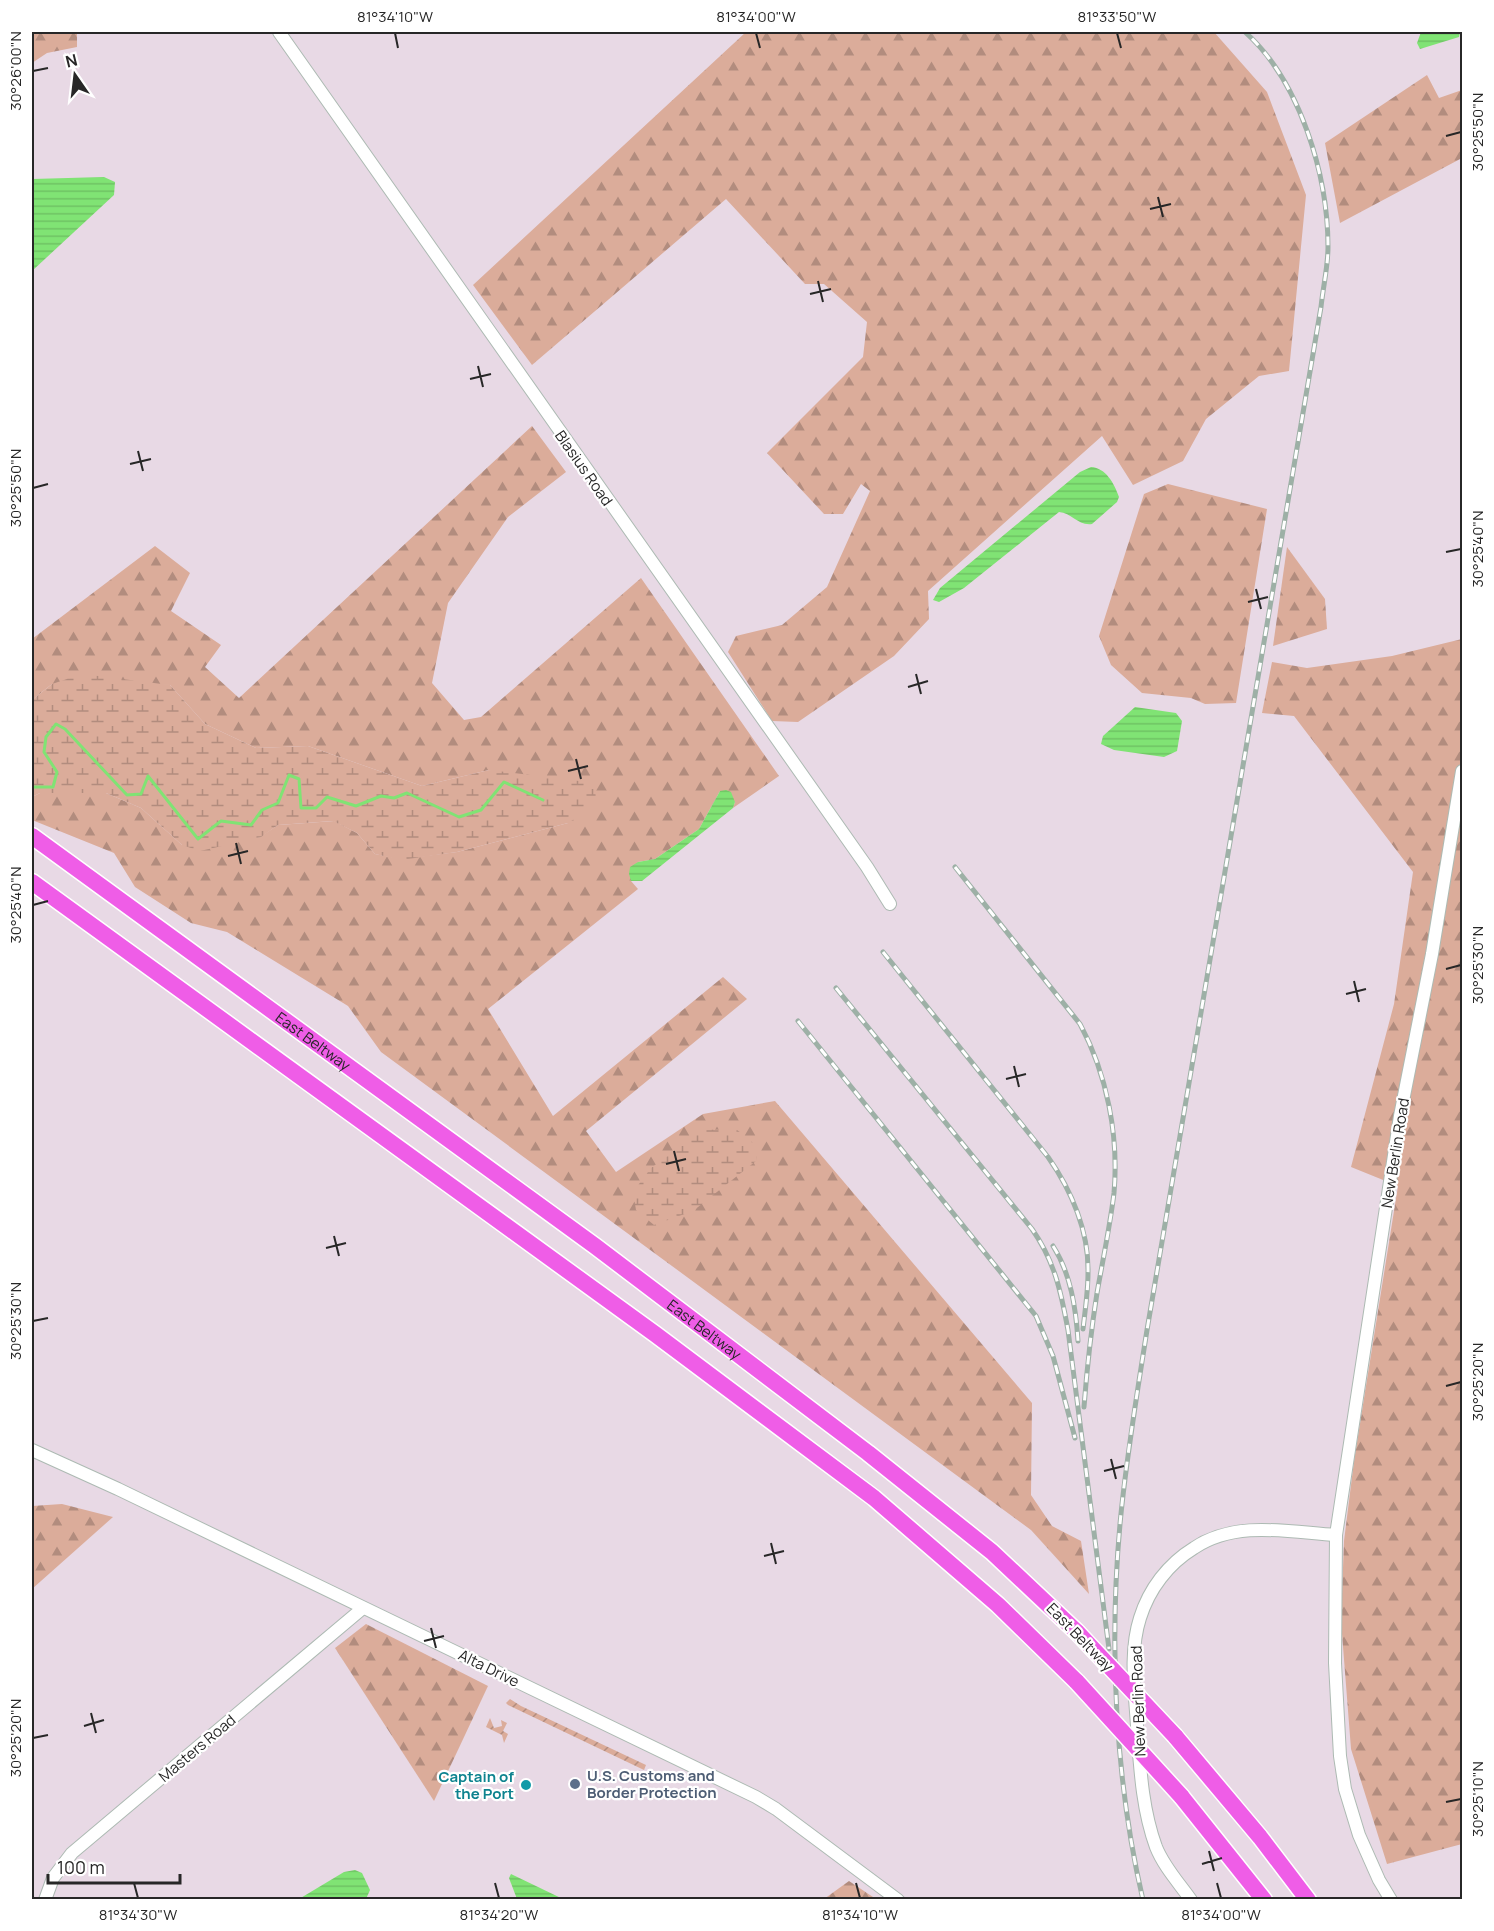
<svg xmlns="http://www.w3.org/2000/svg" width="1494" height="1931" viewBox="0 0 1494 1931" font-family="Manrope,sans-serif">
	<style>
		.forest { fill: url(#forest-firs) }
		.wetland { fill: url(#wetland-marsh) }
		.garden { fill: url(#garden-furrows) }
		.water { fill: url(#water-rules) }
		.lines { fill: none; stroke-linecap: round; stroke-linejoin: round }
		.stream { stroke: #80e374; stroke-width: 3 }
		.minor-casing { stroke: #adbab3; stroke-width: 14 }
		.highway-casing { stroke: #fff; stroke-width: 19 }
		.minor { stroke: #fff; stroke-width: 12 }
		.highway { stroke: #ef5de7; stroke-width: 16 }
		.rail-casing { stroke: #9db0a6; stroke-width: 5 }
		.rail { stroke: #fff; stroke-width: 3; stroke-dasharray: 9; stroke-linecap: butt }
		.highway-bridge-casing { stroke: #fff; stroke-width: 19; stroke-linecap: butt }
		.highway-bridge { stroke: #ef5de7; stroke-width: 16 }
		.ticks { fill: none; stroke: #272727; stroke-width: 2 }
		.service-dot { fill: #5c6f8a; stroke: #fff; stroke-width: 2 }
		.culture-dot { fill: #0f9aa8; stroke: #fff; stroke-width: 2 }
		.labels { text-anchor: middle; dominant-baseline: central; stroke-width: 4.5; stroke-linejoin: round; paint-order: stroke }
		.street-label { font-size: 15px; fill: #272727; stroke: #fff }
		.service-label { font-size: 15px; font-weight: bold; fill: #4e5e75; stroke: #fff; text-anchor: start }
		.culture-label { font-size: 15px; font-weight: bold; fill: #0d838f; stroke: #fff; text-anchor: end }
		.neatline { fill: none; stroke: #272727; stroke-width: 2 }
		.ticks-label { font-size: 15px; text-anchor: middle; fill: #272727 }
	</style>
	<defs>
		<pattern id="forest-firs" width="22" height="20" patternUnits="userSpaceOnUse" patternTransform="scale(1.5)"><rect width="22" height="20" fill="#dbac9a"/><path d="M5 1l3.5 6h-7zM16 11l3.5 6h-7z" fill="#b28c7e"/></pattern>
		<pattern id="wetland-marsh" width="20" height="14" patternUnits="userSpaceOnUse" patternTransform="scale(1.5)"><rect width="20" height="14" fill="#dbac9a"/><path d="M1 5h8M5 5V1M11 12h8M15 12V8" fill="none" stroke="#b28c7e"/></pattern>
		<pattern id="garden-furrows" width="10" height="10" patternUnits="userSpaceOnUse" patternTransform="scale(1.5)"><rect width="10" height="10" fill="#dbac9a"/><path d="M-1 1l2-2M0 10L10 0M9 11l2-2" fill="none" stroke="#b28c7e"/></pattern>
		<pattern id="water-rules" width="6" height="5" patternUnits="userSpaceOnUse" patternTransform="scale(1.5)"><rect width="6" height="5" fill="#80e374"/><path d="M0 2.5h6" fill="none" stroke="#6fc364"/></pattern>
	</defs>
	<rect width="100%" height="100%" fill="#e8d9e5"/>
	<g class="forest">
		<path d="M32,32H77V47L47,53L32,63Z"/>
		<path d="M746,32H1214L1267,92L1306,195L1289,371L1259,376L1206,419L1183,461L1133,485L1102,436L928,591L929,619L894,656L798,722L772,721L728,652L736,636L782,625L827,587L870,491L861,484L843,514H824L767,453L863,357L867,322L824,284H805L726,199L532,365L473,285Z"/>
		<path d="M1427,75L1439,98L1462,90V158L1340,223L1325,143Z"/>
		<path d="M532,426L566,472L508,517L448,603L432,683L464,720L481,717L641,578L779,776L733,808L735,802L720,791L699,829L655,859L638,862L631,881L638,889L488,1009L553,1116L723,977L747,999L586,1131L616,1172L703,1114L775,1101L1032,1403L1031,1495L1052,1526L1081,1541L1089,1594L1031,1530L381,1052L348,1006L227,932L191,923L135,887L114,853L32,820V797L40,793H106L141,808L182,845L260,837L278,825L334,821L357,833L375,854L401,859L457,852L568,823L489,770L422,786L308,746L256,748L205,724L170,685L52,684L32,700V639L155,546L190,573L171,611L221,645L205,667L239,698Z"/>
		<path d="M1168,484L1267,509L1236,703L1205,704L1191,698L1142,693L1111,665L1099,636L1144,494Z"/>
		<path d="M1287,547L1325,599L1327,629L1273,646Z"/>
		<path d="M1462,639V1844L1387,1864L1351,1749L1341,1621L1344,1541L1354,1461L1398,1186L1351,1167L1394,1004L1413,872L1294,716L1262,713L1272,662L1307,668L1392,656Z"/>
		<path d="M62,1504L113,1517L32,1589V1506Z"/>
		<path d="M366,1624L488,1686L434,1801L335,1648Z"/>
		<path d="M849,1881L876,1899H824Z"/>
	</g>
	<g class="wetland">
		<path d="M82,674L170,685L205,724L256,748L308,746L422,786L489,770L595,783L596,805L568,823L457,852L401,860L375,854L357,833L333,821L278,825L261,837L200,851L182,845L141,808L106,793H40L32,797V700L52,684Z"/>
		<path d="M736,1129L758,1147L756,1161L693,1211L654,1225L636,1210L633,1192L651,1168L703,1130Z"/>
	</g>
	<g class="garden">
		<path d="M510,1699L521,1706L646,1765L644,1770L508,1705L506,1703Z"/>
		<path d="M490,1718L494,1728L502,1726L501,1720L507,1723L503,1731L508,1734L504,1743L502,1735L486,1727Z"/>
	</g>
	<g class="water">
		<path d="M1421,32H1460L1459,37L1420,49L1417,43Z"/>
		<path d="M104,177L115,182L114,195L32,271V179Z"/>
		<path d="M1091,467C1106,468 1114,483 1119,497L1117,502L1092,524C1078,526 1072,513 1059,512L964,588L939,602L933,600L940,588L1080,472Z"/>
		<path d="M1135,707L1176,713L1182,721L1177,751L1164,757L1114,750L1101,744L1103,736Z"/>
		<path d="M726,790L731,792L735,802L733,808L642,881H631L629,874L630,867L638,862L655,859L699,829L720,791Z"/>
		<path d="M355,1870L362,1873L370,1890L366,1899H299L344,1872Z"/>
		<path d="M511,1874L563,1899H517L509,1878Z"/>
	</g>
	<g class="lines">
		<path class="stream" d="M32,787H53L57,772L44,752L46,737L56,724L65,729L127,795L141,794L148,776L198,839L221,821L251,825L262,810L278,803L289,775L299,779L301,808H316L327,797L356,806L381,796L394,798L407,793L459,817L481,810L504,782L543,800"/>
		<defs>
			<g id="minor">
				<path d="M279,32L867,867L890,904"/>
				<path d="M32,1450L118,1489L756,1797L776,1809L898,1900"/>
				<path d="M45,1900L53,1878L72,1853L363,1608"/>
				<path d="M1191,1900C1179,1883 1164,1867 1156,1847C1142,1809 1140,1767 1137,1726C1135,1692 1129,1652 1140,1618C1149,1589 1168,1564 1194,1548C1236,1520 1288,1532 1336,1535"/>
				<path d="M1391,1900L1379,1880L1359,1835L1345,1789L1340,1756L1335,1663L1336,1535L1400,1116L1432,954L1462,771"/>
			</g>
			<g id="highway">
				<path id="s1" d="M32,836L595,1246L868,1453L992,1552L1077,1632"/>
				<path d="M32,882L655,1334L874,1498L998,1605L1077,1682"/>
				<path d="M1175,1736L1260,1837L1308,1900"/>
				<path d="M1181,1796L1264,1900"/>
			</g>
		</defs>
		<use href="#minor" class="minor-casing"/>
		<use href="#highway" class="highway-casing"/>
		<use href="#minor" class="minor"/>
		<use href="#highway" class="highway"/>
		<defs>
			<g id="rail">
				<path d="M955,867L1080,1024C1107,1074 1119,1136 1114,1193C1110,1226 1103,1259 1097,1293C1091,1331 1087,1368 1084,1407"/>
				<path d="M883,952L1048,1157C1072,1191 1089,1232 1088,1273C1088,1292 1085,1311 1083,1329"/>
				<path d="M836,988L1032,1229C1055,1262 1061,1292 1068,1330L1109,1649"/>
				<path d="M798,1021L1036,1316L1053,1356L1075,1438"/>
				<path d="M1053,1246C1071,1274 1076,1309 1078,1341"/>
				<path d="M1143,1900C1115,1780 1109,1646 1120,1524C1126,1459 1137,1394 1147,1330L1321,307C1323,287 1328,267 1328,247C1328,175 1300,81 1245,32"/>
			</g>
		</defs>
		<use href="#rail" class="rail-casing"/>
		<use href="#rail" class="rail"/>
		<defs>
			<g id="highway-bridge">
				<path d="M1077,1632L1175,1736"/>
				<path d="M1077,1682L1181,1796"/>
			</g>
		</defs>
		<use href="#highway-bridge" class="highway-bridge-casing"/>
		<use href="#highway-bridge" class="highway-bridge"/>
	</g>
	<path class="ticks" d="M395,33L398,48M756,33L760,48M1117,33L1121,48M33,71L48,68M1446,136L1461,132M1158,197L1163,217M1150,209L1171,204M818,281L823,302M810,294L831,289M478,366L483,387M470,379L491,374M138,451L143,471M130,464L151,459M33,488L48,484M1446,552L1461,549M1256,589L1261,609M1248,602L1268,597M916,674L921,694M908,687L928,681M576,759L581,779M568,771L588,766M236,843L241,864M228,856L248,851M33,905L48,901M1446,969L1461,965M1354,981L1359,1002M1346,994L1366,989M1014,1066L1019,1087M1006,1079L1026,1074M674,1151L679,1171M666,1164L686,1159M334,1236L339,1256M326,1248L346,1243M33,1321L48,1318M1446,1386L1461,1382M1111,1459L1116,1479M1104,1471L1124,1466M771,1543L776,1564M764,1556L784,1551M431,1628L436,1648M424,1641L444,1636M91,1713L96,1733M84,1726L104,1720M33,1738L48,1735M1446,1802L1461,1799M1209,1851L1214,1871M1202,1864L1222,1858M134,1883L138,1898M495,1883L499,1898M856,1883L860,1898M1217,1883L1221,1898"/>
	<circle class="service-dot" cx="575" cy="1784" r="6"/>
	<circle class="culture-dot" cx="526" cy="1785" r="6"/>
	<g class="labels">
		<g class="street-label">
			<text transform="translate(584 468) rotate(55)">Blasius Road</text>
			<text stroke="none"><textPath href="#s1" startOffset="348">East Beltway</textPath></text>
			<text transform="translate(1395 1153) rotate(-81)">New Berlin Road</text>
			<text stroke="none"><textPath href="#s1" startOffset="834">East Beltway</textPath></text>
			<text transform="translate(1080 1637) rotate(46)">East Beltway</text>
			<text transform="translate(489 1668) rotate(26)">Alta Drive</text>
			<text transform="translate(1138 1701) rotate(-92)">New Berlin Road</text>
			<text transform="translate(197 1748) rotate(-40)">Masters Road</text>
		</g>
		<g class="service-label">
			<text x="587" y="1775">U.S. Customs and<tspan x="587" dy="17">Border Protection</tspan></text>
		</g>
		<g class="culture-label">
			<text x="514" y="1776">Captain of<tspan x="514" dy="17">the Port</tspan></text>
		</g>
	</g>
	<rect width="1494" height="1931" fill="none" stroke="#ffffff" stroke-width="66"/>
	<g transform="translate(75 75) rotate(346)" stroke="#ffffff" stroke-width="4.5" paint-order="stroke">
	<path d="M0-4.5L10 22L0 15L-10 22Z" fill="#272727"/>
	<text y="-9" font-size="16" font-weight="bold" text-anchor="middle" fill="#272727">N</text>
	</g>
	<path d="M48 1874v9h132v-9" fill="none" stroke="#272727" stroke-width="3"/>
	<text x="57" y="1874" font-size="18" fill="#272727" stroke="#ffffff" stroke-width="4.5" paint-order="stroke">100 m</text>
	<rect x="33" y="33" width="1428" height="1865" class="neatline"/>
	<g class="ticks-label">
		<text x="395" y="22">81°34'10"W</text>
		<text x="756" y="22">81°34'00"W</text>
		<text x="1117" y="22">81°33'50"W</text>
		<text transform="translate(16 71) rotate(-90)" y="5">30°26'00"N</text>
		<text transform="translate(1478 132) rotate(-90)" y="5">30°25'50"N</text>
		<text transform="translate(16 488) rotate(-90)" y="5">30°25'50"N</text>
		<text transform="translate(1478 549) rotate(-90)" y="5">30°25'40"N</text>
		<text transform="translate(16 905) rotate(-90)" y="5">30°25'40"N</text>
		<text transform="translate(1478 965) rotate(-90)" y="5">30°25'30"N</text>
		<text transform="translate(16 1321) rotate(-90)" y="5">30°25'30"N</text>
		<text transform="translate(1478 1382) rotate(-90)" y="5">30°25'20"N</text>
		<text transform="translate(16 1738) rotate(-90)" y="5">30°25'20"N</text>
		<text transform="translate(1478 1799) rotate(-90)" y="5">30°25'10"N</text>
		<text x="138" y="1920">81°34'30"W</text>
		<text x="499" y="1920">81°34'20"W</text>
		<text x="860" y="1920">81°34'10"W</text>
		<text x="1221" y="1920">81°34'00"W</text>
	</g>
</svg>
